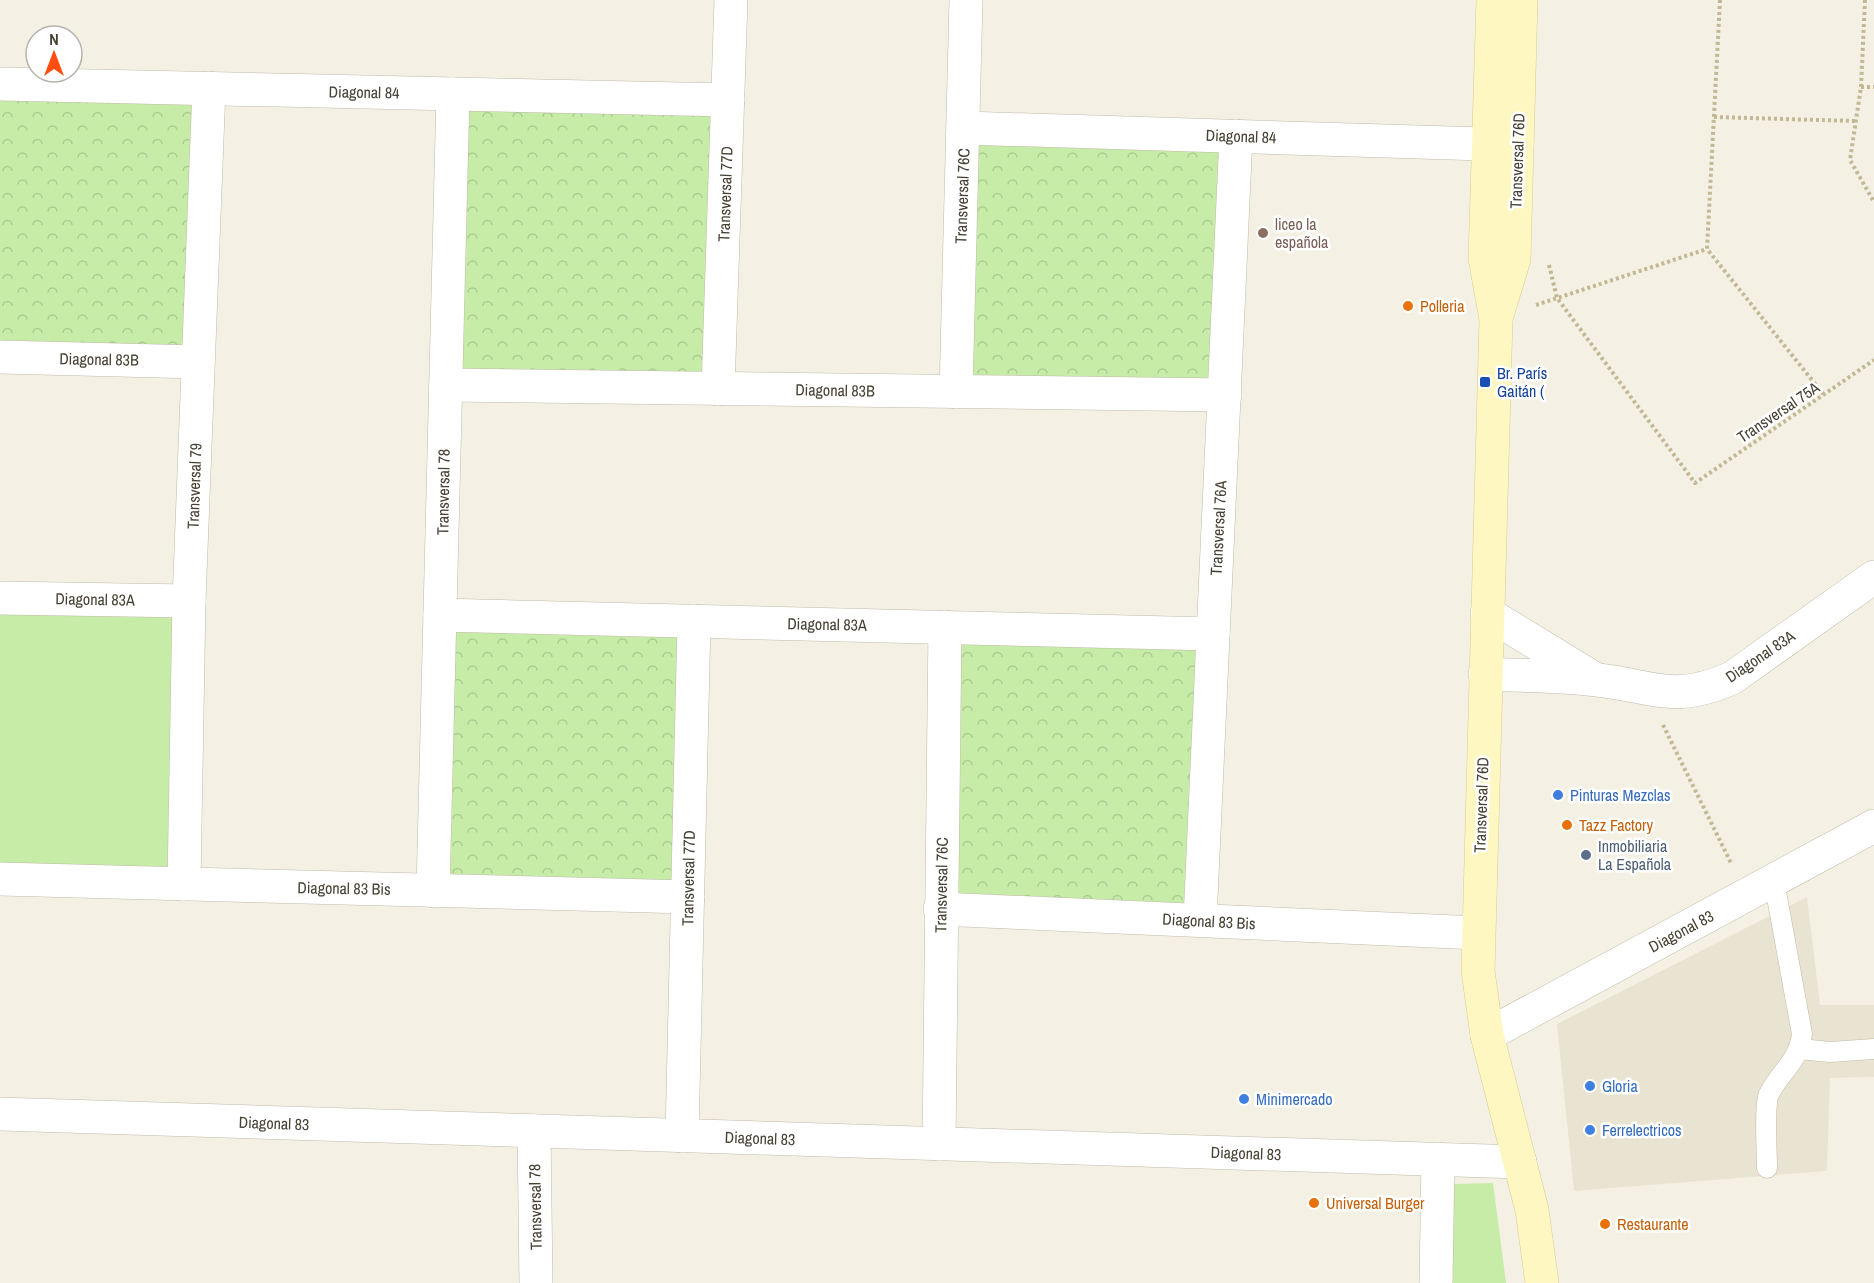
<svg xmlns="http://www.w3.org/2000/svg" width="1874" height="1283" viewBox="0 0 1874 1283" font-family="'Archivo Narrow',sans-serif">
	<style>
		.residential { fill: #e8e4d1 }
		.grass { fill: #c6eca8 }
		.park { fill: url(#park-crowns) }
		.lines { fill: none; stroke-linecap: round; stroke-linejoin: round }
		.service-casing { stroke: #c0baa6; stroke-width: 21 }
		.minor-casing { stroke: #c0baa6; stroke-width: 34 }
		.tertiary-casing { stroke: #c0baa6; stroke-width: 34 }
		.secondary-casing { stroke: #d8cd8f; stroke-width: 34 }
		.path { stroke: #c3b895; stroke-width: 4; stroke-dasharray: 3 3; stroke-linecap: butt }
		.service { stroke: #fff; stroke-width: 20 }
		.minor { stroke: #fff; stroke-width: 33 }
		.tertiary { stroke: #fff; stroke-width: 33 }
		.secondary { stroke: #fff7c2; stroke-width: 33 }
		.education-dot { fill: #8d6e63; stroke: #fff; stroke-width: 2 }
		.food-dot { fill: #e8710a; stroke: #fff; stroke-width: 2 }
		.transit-dot { fill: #1a4fb4; stroke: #fff; stroke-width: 2 }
		.shop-dot { fill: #3f7fe0; stroke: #fff; stroke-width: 2 }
		.service-dot { fill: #5c6f8a; stroke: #fff; stroke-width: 2 }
		.labels { text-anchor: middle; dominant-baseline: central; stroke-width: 5; stroke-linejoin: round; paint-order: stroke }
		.street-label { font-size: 16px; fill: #464133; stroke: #fff }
		.education-label { font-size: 16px; fill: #785e54; stroke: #fff; text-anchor: start }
		.food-label { font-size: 16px; fill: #c56008; stroke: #fff; text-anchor: start }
		.transit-label { font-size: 16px; fill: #164399; stroke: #fff; text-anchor: start }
		.shop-label { font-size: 16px; fill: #366cbe; stroke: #fff; text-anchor: start }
		.service-label { font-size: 16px; fill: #4e5e75; stroke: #fff; text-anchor: start }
	</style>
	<defs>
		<pattern id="park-crowns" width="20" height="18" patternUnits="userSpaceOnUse" patternTransform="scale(1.5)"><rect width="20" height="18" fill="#c6eca8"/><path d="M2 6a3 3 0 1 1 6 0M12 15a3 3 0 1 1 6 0" fill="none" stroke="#abcc91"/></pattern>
	</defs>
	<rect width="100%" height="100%" fill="#f4f1e4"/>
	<path class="residential" d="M1807,897L1820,1005H1874V1077L1830,1078L1827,1171L1574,1191L1557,1024Z"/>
	<g class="grass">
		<path d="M0,598L189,601L184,884L0,879Z"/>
		<path d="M1493,1183L1506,1283H1451L1453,1184Z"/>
	</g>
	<g class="park">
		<path d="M0,84L209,88L198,362L0,357Z"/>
		<path d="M453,94L728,100L718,389L446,385Z"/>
		<path d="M964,128L1236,136L1225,395L956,392Z"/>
		<path d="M440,615L694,621L688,897L433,891Z"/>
		<path d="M945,627L1213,634L1200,920L940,909Z"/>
	</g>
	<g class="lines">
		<defs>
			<g id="service">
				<path d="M1800,1049L1830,1052L1874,1049"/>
				<path d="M1767,1168C1767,1154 1764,1105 1769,1094C1781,1070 1798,1063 1802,1034L1774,881"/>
			</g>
			<g id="minor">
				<path d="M0,84L728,100"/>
				<path d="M964,128L1517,145"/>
				<path d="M0,357L198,362"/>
				<path d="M446,385L1225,395"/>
				<path d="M718,389L731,0"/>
				<path d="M956,392L966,0"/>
				<path d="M0,598L189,601"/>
				<path d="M1487,613L1595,679"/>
				<path d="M440,615L1213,634"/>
				<path d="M1485,674C1522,676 1560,675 1597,680C1655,686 1672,704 1732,678L1874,577"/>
				<path d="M0,879L688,897"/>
				<path d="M184,884L189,601L209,88"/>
				<path d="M433,891L453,94"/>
				<path d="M940,909L1478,933"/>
				<path d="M1200,920L1236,136"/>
				<path d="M1487,1035L1874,826"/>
				<path d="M534,1131L536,1283"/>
				<path d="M682,1136L694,621"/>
				<path d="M939,1144L945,627"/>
				<path d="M1436,1283L1438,1159"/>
			</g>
			<path id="tertiary" d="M0,1114L1520,1162"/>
			<g id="secondary">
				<path d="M1493,0L1485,258L1496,319L1478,971L1487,1035L1532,1210L1542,1283"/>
				<path d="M1497,315L1514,259L1521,0"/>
			</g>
		</defs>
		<use href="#service" class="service-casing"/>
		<use href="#minor" class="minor-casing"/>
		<use href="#tertiary" class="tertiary-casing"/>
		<use href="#secondary" class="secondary-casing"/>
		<g class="path">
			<path d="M1720,0L1707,249L1824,395"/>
			<path d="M1865,0L1861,87L1850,160L1874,202"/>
			<path d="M1861,87H1874"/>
			<path d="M1714,117L1855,121"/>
			<path d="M1549,265L1557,298L1695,483L1874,360"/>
			<path d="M1536,305L1707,249"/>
			<path d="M1663,725L1731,863"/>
		</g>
		<use href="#service" class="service"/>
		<use href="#minor" class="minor"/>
		<use href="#tertiary" class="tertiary"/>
		<use href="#secondary" class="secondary"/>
	</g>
	<circle class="education-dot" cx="1263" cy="233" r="6"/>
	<g class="food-dot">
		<circle cx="1408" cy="306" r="6"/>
		<circle cx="1567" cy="825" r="6"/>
		<circle cx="1314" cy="1203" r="6"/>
		<circle cx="1605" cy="1224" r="6"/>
	</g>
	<rect class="transit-dot" x="1479" y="376" width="12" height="12" rx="3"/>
	<g class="shop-dot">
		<circle cx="1558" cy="795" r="6"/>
		<circle cx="1590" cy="1086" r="6"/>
		<circle cx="1244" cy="1099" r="6"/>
		<circle cx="1590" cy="1130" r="6"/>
	</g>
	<circle class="service-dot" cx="1586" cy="855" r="6"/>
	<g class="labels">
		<g class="street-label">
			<text transform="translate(364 92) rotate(1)">Diagonal 84</text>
			<text transform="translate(1241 136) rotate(2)">Diagonal 84</text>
			<text transform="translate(1517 161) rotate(-88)">Transversal 76D</text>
			<text transform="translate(725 194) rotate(-88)">Transversal 77D</text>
			<text transform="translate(962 196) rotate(-88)">Transversal 76C</text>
			<text transform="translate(99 359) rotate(1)">Diagonal 83B</text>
			<text transform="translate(835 390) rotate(1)">Diagonal 83B</text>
			<text transform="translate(1778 412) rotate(-34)">Transversal 75A</text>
			<text transform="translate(194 486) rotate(-88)">Transversal 79</text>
			<text transform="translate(443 492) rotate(-89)">Transversal 78</text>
			<text transform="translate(1218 528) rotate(-87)">Transversal 76A</text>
			<text transform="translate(95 599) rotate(1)">Diagonal 83A</text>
			<text transform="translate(827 624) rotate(1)">Diagonal 83A</text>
			<text transform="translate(1760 656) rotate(-34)">Diagonal 83A</text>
			<text transform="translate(1481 805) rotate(-88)">Transversal 76D</text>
			<text transform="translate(688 878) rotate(-89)">Transversal 77D</text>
			<text transform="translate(941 885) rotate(-89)">Transversal 76C</text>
			<text transform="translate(344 888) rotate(1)">Diagonal 83 Bis</text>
			<text transform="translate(1209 921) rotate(3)">Diagonal 83 Bis</text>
			<text transform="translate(1681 931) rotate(-28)">Diagonal 83</text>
			<text transform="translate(274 1123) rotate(2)">Diagonal 83</text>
			<text transform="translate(760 1138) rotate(2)">Diagonal 83</text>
			<text transform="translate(1246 1153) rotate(2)">Diagonal 83</text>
			<text transform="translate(535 1207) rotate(-91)">Transversal 78</text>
		</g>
		<g class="education-label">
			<text x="1275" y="224">liceo la<tspan x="1275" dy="18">española</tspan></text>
		</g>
		<g class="food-label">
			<text x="1420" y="306">Polleria</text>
			<text x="1579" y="825">Tazz Factory</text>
			<text x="1326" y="1203">Universal Burger</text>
			<text x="1617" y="1224">Restaurante</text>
		</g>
		<g class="transit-label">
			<text x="1497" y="373">Br. París<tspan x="1497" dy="18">Gaitán (</tspan></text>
		</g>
		<g class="shop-label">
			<text x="1570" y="795">Pinturas Mezclas</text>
			<text x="1602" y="1086">Gloria</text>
			<text x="1256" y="1099">Minimercado</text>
			<text x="1602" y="1130">Ferrelectricos</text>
		</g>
		<g class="service-label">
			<text x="1598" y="846">Inmobiliaria<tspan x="1598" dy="18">La Española</tspan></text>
		</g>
	</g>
	<g transform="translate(54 54)"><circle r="28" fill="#ffffff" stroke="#b5b3ad" stroke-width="1.5"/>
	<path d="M0-4.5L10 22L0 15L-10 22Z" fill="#ff4e0f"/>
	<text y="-9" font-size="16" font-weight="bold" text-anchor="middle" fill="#464133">N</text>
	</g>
</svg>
